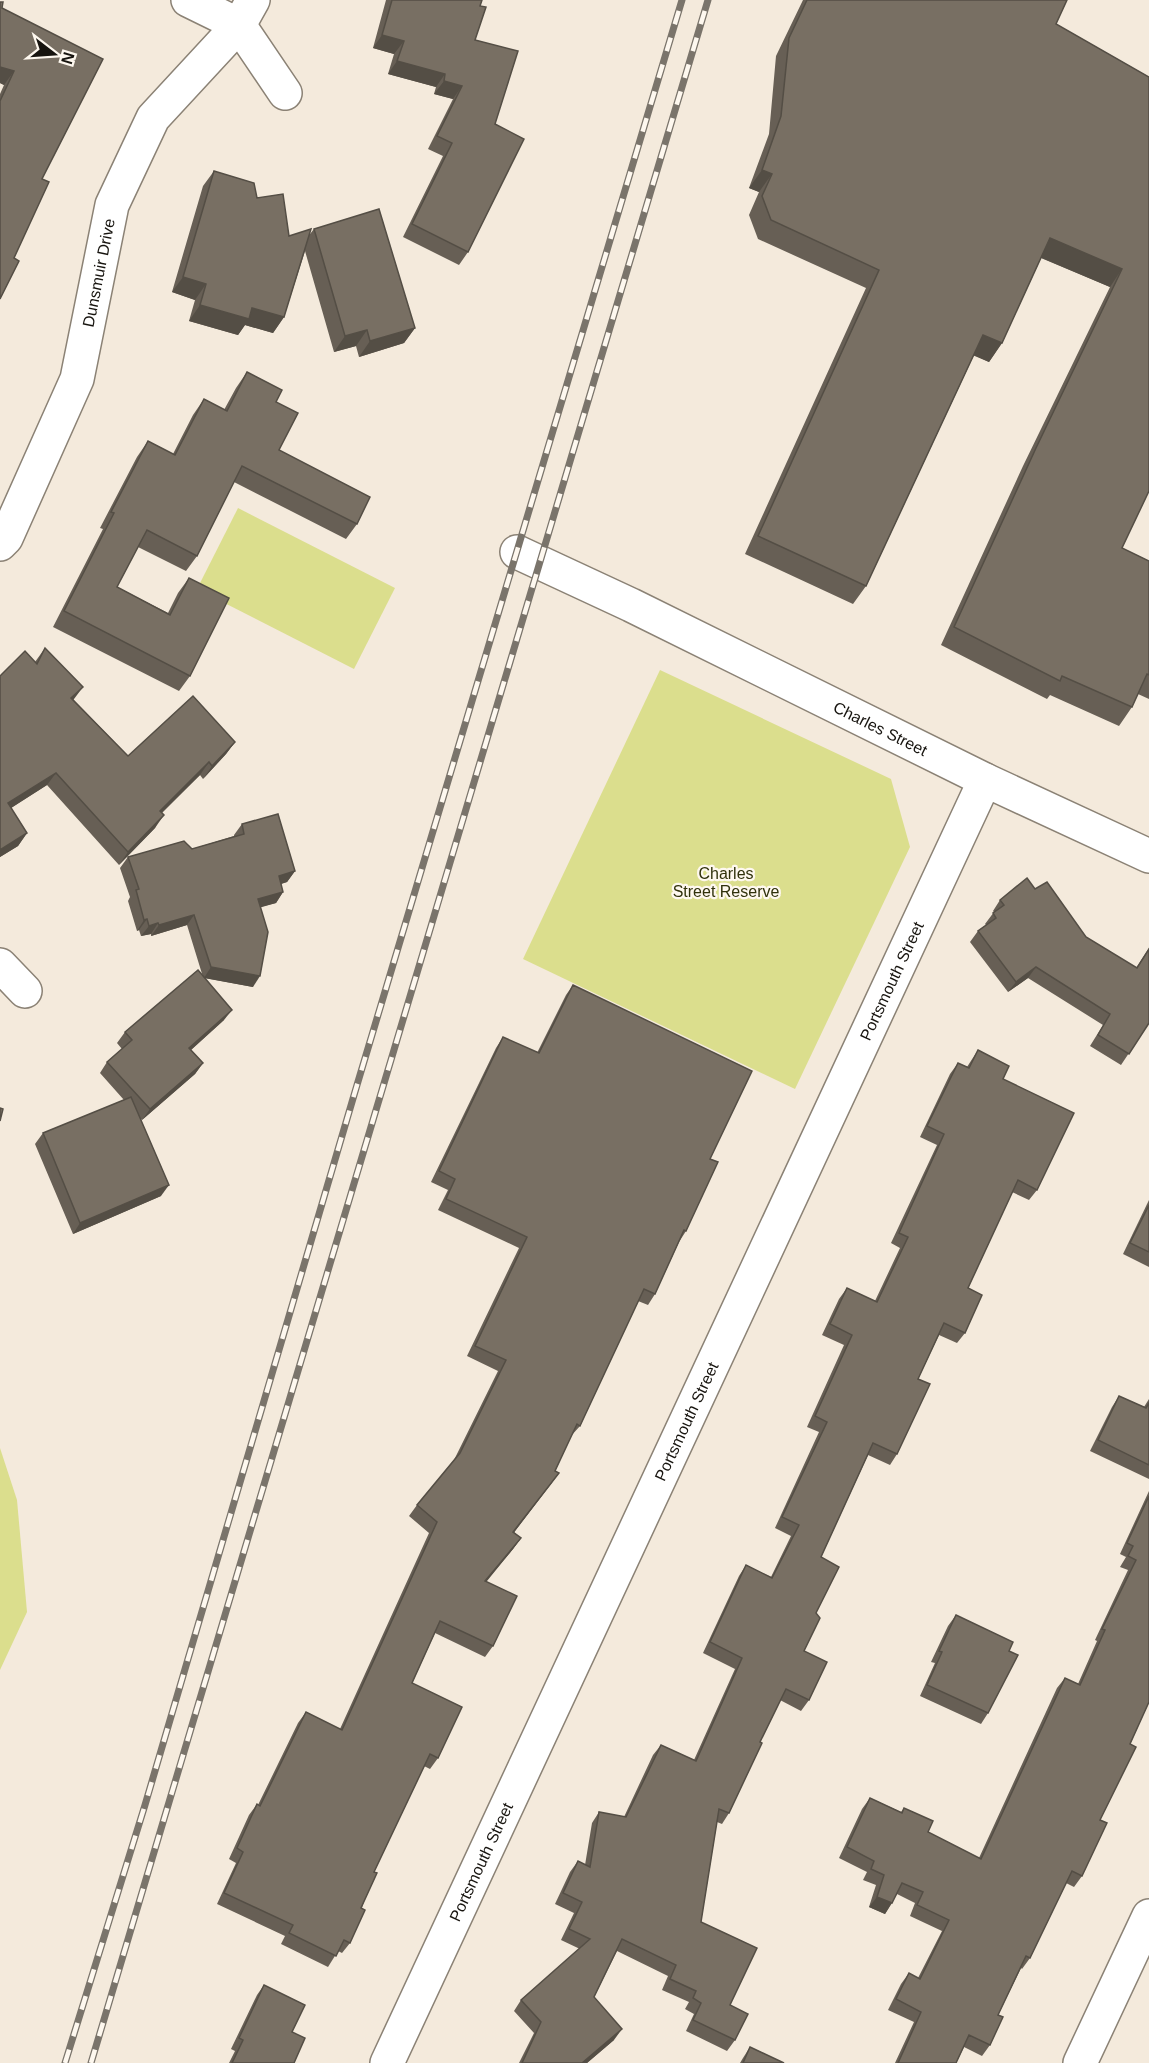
<svg xmlns="http://www.w3.org/2000/svg" width="1149" height="2063" viewBox="0 0 1149 2063" font-family="Arial,sans-serif">
	<style>
		.green { fill: #dbde8d }
		.lines { fill: none; stroke-linecap: round; stroke-linejoin: round }
		.minor-casing { stroke: #8b8275; stroke-width: 36 }
		.minor { stroke: #fff; stroke-width: 33 }
		.rail-casing { stroke: #7a746b; stroke-width: 7 }
		.rail { stroke: #fef8ef; stroke-width: 4.5; stroke-dasharray: 14; stroke-linecap: butt }
		.wall { fill: #675f55 }
		.shaded-wall { fill: #544e45 }
		.building { fill: #786f63; stroke: #544e45; stroke-width: 1.5 }
		.labels { text-anchor: middle; dominant-baseline: central; stroke-width: 4.5; stroke-linejoin: round; paint-order: stroke }
		.street-label { font-size: 16px; fill: #17140f; stroke: #fef8ef }
		.park-label { font-size: 16px; fill: #30310b; stroke: #fef8ef }
	</style>
	<rect width="100%" height="100%" fill="#f4eadc"/>
	<g class="green">
		<path d="M238,508L395,588L354,669L197,589Z"/>
		<path d="M660,670L891,779L910,847L795,1089L523,959Z"/>
		<path d="M0,1448L17,1500L27,1612L0,1670Z"/>
	</g>
	<g class="lines">
		<defs>
			<g id="minor">
				<path d="M188,0L239,25L253,0"/>
				<path id="s1" d="M0,544L6,538L77,379L112,205L153,118L239,25L285,93"/>
				<path id="s2" d="M517,552L631,605L985,780L1149,856"/>
				<path d="M0,965L25,991"/>
				<path id="s3" d="M387,2063L985,780"/>
				<path d="M1080,2063L1149,1916"/>
			</g>
		</defs>
		<use href="#minor" class="minor-casing"/>
		<use href="#minor" class="minor"/>
		<defs>
			<g id="rail">
				<path d="M65,2063L145,1805L357,1085L682,0"/>
				<path d="M91,2063L708,0"/>
			</g>
		</defs>
		<use href="#rail" class="rail-casing"/>
		<use href="#rail" class="rail"/>
	</g>
	<g class="wall">
		<path d="M386,0H482L480,6L475,40L495,124L468,252L459,265L403,237L443,156L428,149L453,99L434,94L436,87L388,74L394,54L373,48Z"/>
		<path d="M803,0H1067L1056,24L1149,77L1122,548L1149,561V699L1138,694L1132,707L1119,726L1050,695L1047,699L941,645L1023,466L1110,287L1041,258L1002,343L989,362L974,355L866,586L853,604L745,554L866,288L758,239L749,215L759,192L749,188L769,134L776,56Z"/>
		<path d="M0,2L42,179L0,299V94L4,85L0,83Z"/>
		<path d="M214,171L257,198L289,236L310,234L314,229L415,328L404,343L359,357L356,346L334,352L305,251L284,317L273,333L245,325L238,335L189,321L195,300L172,292L203,186Z"/>
		<path d="M247,372L276,402L279,450L357,524L346,539L234,482L197,556L186,571L138,547L117,587L168,613L178,593L189,578L190,676L179,691L53,627L103,529L100,528L137,457L148,441L173,454L193,415L204,399L224,410L236,388Z"/>
		<path d="M45,648L74,700L128,756L235,742L226,754L203,779L200,775L162,813L155,828L119,865L47,785L11,808L27,833L18,846L0,857V676L35,662Z"/>
		<path d="M242,824L295,871L287,882L281,884L283,892L276,903L260,907L253,987L205,978L224,1020L191,1050L203,1063L195,1074L142,1120L141,1119L161,1196L73,1234L35,1144L43,1133L124,1100L100,1073L107,1062L122,1049L117,1043L125,1032L203,977L187,925L151,936V934L141,936L139,930L137,931L128,901L130,897L120,868L128,857L192,849L234,836V835Z"/>
		<path d="M1035,889L1086,937L1136,968L1149,948V1023L1121,1065L1090,1046L1103,1025L1028,978L1008,992L970,942L978,931L986,925L985,924L994,912L993,911L1000,900Z"/>
		<path d="M573,985L710,1159L686,1231L679,1242L655,1294L648,1305L638,1301L580,1426L571,1436L555,1471L559,1473L514,1532L521,1538L513,1549L486,1581L493,1646L485,1657L435,1633L412,1683L438,1758L430,1769L424,1766L374,1872L350,1943L342,1953L338,1951L328,1967L281,1944L285,1936L217,1904L236,1863L229,1859L249,1815L257,1804L258,1805L298,1723L306,1712L340,1729L429,1533L409,1516L417,1505L454,1460L498,1371L467,1356L519,1248L438,1210L448,1190L431,1182L496,1048L503,1037L537,1053L566,995Z"/>
		<path d="M978,1050L1003,1079L1037,1190L1029,1200L1012,1192L968,1288L965,1333L957,1343L939,1335L918,1379L897,1454L890,1465L868,1455L821,1557L816,1613L804,1651L809,1700L801,1711L780,1700L760,1742L729,1813L722,1824L717,1822L701,1922L730,2005L735,2040L727,2051L686,2031L694,2014L685,2009L689,2002L662,1990L668,1976L617,1951L594,1997L614,2040L587,2063H519L534,2033L514,2011L521,2000L580,1949L561,1940L574,1913L555,1904L570,1872L578,1861L585,1865L592,1823L599,1812L624,1817L653,1755L661,1745L694,1760L735,1669L703,1653L739,1576L746,1565L771,1577L791,1536L775,1528L819,1432L807,1427L844,1345L822,1335L839,1299L847,1288L875,1301L900,1248L891,1243L937,1145L920,1137L950,1074L958,1063L967,1067Z"/>
		<path d="M1149,1200V1267L1123,1254Z"/>
		<path d="M1119,1396L1144,1407L1149,1399V1479L1090,1451L1112,1407Z"/>
		<path d="M1149,1491V1702L1130,1744L1100,1820L1082,1876L1074,1887L1066,1883L1030,1958L1022,1969L1021,1968L998,2015L990,2045L982,2056L964,2047L956,2063H895L914,2022L888,2010L901,1984L909,1973L918,1978L942,1931L910,1916L915,1903L897,1894L885,1914L869,1907L876,1885L863,1880L867,1872L839,1858L862,1809L870,1798L901,1812L904,1808L928,1832L979,1858L1057,1688L1065,1678L1078,1684L1097,1641L1095,1640L1128,1570L1120,1567L1126,1557L1120,1554Z"/>
		<path d="M956,1615L1009,1651L988,1713L981,1724L920,1696L935,1663L931,1662L948,1626Z"/>
		<path d="M264,1985L292,2032L294,2063H229L235,2051L231,2049L257,1995Z"/>
		<path d="M750,2047L784,2063H740L743,2058Z"/>
	</g>
	<g class="shaded-wall">
		<path d="M382,35L404,41L394,54L373,48Z"/>
		<path d="M397,61L445,74L436,87L388,74Z"/>
		<path d="M0,67L14,71L4,85L0,83Z"/>
		<path d="M444,81L462,86L453,99L434,94Z"/>
		<path d="M762,170L772,174L759,192L749,188Z"/>
		<path d="M1050,238L1122,269L1110,287L1037,256Z"/>
		<path d="M183,277L206,284L195,300L172,292Z"/>
		<path d="M200,305L252,308L284,317L273,333L245,325L238,335L189,321Z"/>
		<path d="M415,328L404,343L359,357L370,341Z"/>
		<path d="M367,330L356,346L334,352L345,336Z"/>
		<path d="M983,335L1002,343L989,362L970,354Z"/>
		<path d="M83,687L74,699L63,710L71,698Z"/>
		<path d="M235,742L226,754L203,779L212,766Z"/>
		<path d="M209,762L200,775L151,823L160,811Z"/>
		<path d="M56,773L47,785L0,815L8,803Z"/>
		<path d="M164,815L155,828L119,865L128,852Z"/>
		<path d="M27,833L18,846L0,857V850Z"/>
		<path d="M295,871L287,882L271,887L279,876Z"/>
		<path d="M283,892L276,903L251,910L258,899Z"/>
		<path d="M194,915L187,925L151,936L159,925Z"/>
		<path d="M147,919L139,930L137,931L144,920Z"/>
		<path d="M158,923L151,934L141,936L149,926Z"/>
		<path d="M211,967L260,976L253,987L204,978Z"/>
		<path d="M1036,967L1028,978L1008,992L1016,982Z"/>
		<path d="M232,1010L224,1020L182,1058L189,1048Z"/>
		<path d="M203,1063L195,1074L142,1120L150,1109Z"/>
		<path d="M169,1185L161,1196L73,1234L80,1223Z"/>
		<path d="M559,1473L551,1484L506,1543L513,1532Z"/>
		<path d="M521,1538L513,1549L478,1592L485,1581Z"/>
		<path d="M877,1897L892,1903L885,1914L869,1907Z"/>
		<path d="M622,2029L614,2040L587,2063H582Z"/>
	</g>
	<g class="building">
		<path d="M392,0H482L480,6L486,7L475,40L518,51L495,124L524,139L468,252L412,224L452,143L437,136L462,86L444,81L445,74L397,61L404,41L382,35Z"/>
		<path d="M807,0H1067L1056,24L1149,77V491L1122,548L1149,561V675L1147,674L1132,707L1062,676L1060,681L954,627L1036,448L1122,269L1050,238L1002,343L983,335L866,586L758,536L879,270L771,220L762,196L772,174L762,170L781,116L789,38Z"/>
		<path d="M0,2H3L2,8L103,59L42,179L49,182L14,258L19,261L0,299V101L14,71L0,67Z"/>
		<path d="M214,171L254,183L257,198L283,194L289,236L311,229L284,317L252,308L249,319L200,305L206,284L183,277Z"/>
		<path d="M379,209L415,328L370,341L367,330L345,336L314,229Z"/>
		<path d="M247,372L282,390L276,402L298,413L279,450L370,497L357,524L242,466L197,556L147,530L117,587L170,615L189,578L229,598L190,676L64,611L114,513L111,512L148,441L175,455L204,399L227,411Z"/>
		<path d="M45,648L83,687L71,698L128,756L193,696L235,742L212,766L209,762L160,811L164,815L128,852L56,773L8,803L27,833L0,850V676L25,651L37,664Z"/>
		<path d="M278,814L295,871L279,876L283,892L258,899L268,932L260,976L211,967L194,915L159,925L158,923L149,926L147,919L144,920L136,890L139,889L128,857L184,841L192,849L244,834L242,824Z"/>
		<path d="M1027,878L1035,889L1047,882L1086,937L1137,968L1149,949V1023L1129,1054L1098,1035L1110,1014L1036,967L1016,982L978,931L996,918L993,913L1004,905L1000,900Z"/>
		<path d="M198,970L232,1010L189,1048L203,1063L150,1109L107,1062L132,1040L125,1032Z"/>
		<path d="M573,985L752,1071L710,1159L718,1162L686,1231L684,1230L655,1294L644,1289L586,1413L580,1426L577,1424L555,1471L559,1473L513,1532L521,1538L485,1581L517,1596L493,1646L440,1621L412,1683L462,1707L438,1758L430,1754L374,1872L377,1873L361,1908L365,1910L350,1943L344,1940L336,1956L289,1933L293,1925L224,1893L243,1852L237,1848L257,1804L260,1806L306,1712L342,1730L437,1522L417,1505L460,1453L506,1360L475,1346L527,1237L446,1199L455,1179L439,1171L503,1037L539,1053Z"/>
		<path d="M978,1050L1009,1066L1003,1079L1074,1113L1037,1190L1018,1180L968,1288L982,1295L965,1333L944,1323L918,1379L930,1384L897,1454L873,1443L821,1557L839,1567L816,1613L820,1618L804,1651L827,1662L809,1700L786,1689L760,1742L762,1743L729,1813L719,1809L701,1922L757,1948L730,2005L748,2014L735,2040L693,2020L701,2003L693,1998L696,1991L670,1979L676,1965L622,1939L594,1997L622,2029L582,2063H522L541,2022L521,2000L590,1939L569,1929L582,1902L563,1893L578,1861L590,1867L599,1812L626,1817L661,1745L696,1761L742,1658L710,1642L746,1565L772,1578L799,1525L782,1517L827,1422L815,1416L852,1335L830,1324L847,1288L877,1302L908,1237L899,1233L944,1134L927,1126L958,1063L969,1068Z"/>
		<path d="M131,1097L169,1185L80,1223L43,1133Z"/>
		<path d="M0,1108L3,1109L0,1121Z"/>
		<path d="M1149,1205V1252L1130,1243Z"/>
		<path d="M1119,1396L1146,1408L1149,1403V1465L1098,1440Z"/>
		<path d="M1149,1496V1702L1130,1744L1136,1747L1100,1820L1107,1823L1082,1876L1072,1871L1030,1958L1026,1956L998,2015L1003,2017L990,2045L969,2035L956,2063H898L921,2012L896,1999L909,1973L920,1979L949,1920L917,1905L923,1892L902,1883L892,1903L877,1897L884,1875L871,1869L874,1861L847,1847L870,1798L902,1813L904,1808L933,1821L928,1832L981,1859L1065,1678L1080,1685L1105,1630L1102,1629L1136,1560L1128,1556L1133,1546L1127,1543Z"/>
		<path d="M956,1615L1013,1642L1009,1651L1018,1655L988,1713L927,1685L942,1652L939,1651Z"/>
		<path d="M264,1985L305,2005L292,2032L305,2038L294,2063H232L243,2040L239,2038Z"/>
		<path d="M750,2047L784,2063H743Z"/>
	</g>
	<g class="labels">
		<g class="street-label">
			<text stroke="none"><textPath href="#s1" startOffset="291">Dunsmuir Drive</textPath></text>
			<text stroke="none"><textPath href="#s2" startOffset="404">Charles Street</textPath></text>
			<text stroke="none"><textPath href="#s3" startOffset="1194">Portsmouth Street</textPath></text>
			<text stroke="none"><textPath href="#s3" startOffset="708">Portsmouth Street</textPath></text>
			<text stroke="none"><textPath href="#s3" startOffset="222">Portsmouth Street</textPath></text>
		</g>
		<g class="park-label">
			<text x="726" y="873">Charles<tspan x="726" dy="18">Street Reserve</tspan></text>
		</g>
	</g>
	<g transform="translate(54 54) rotate(107)" stroke="#fef8ef" stroke-width="4.5" paint-order="stroke">
	<path d="M0-4.5L10 22L0 15L-10 22Z" fill="#17140f"/>
	<text y="-9" font-size="16" font-weight="bold" text-anchor="middle" fill="#17140f">N</text>
	</g>
</svg>
